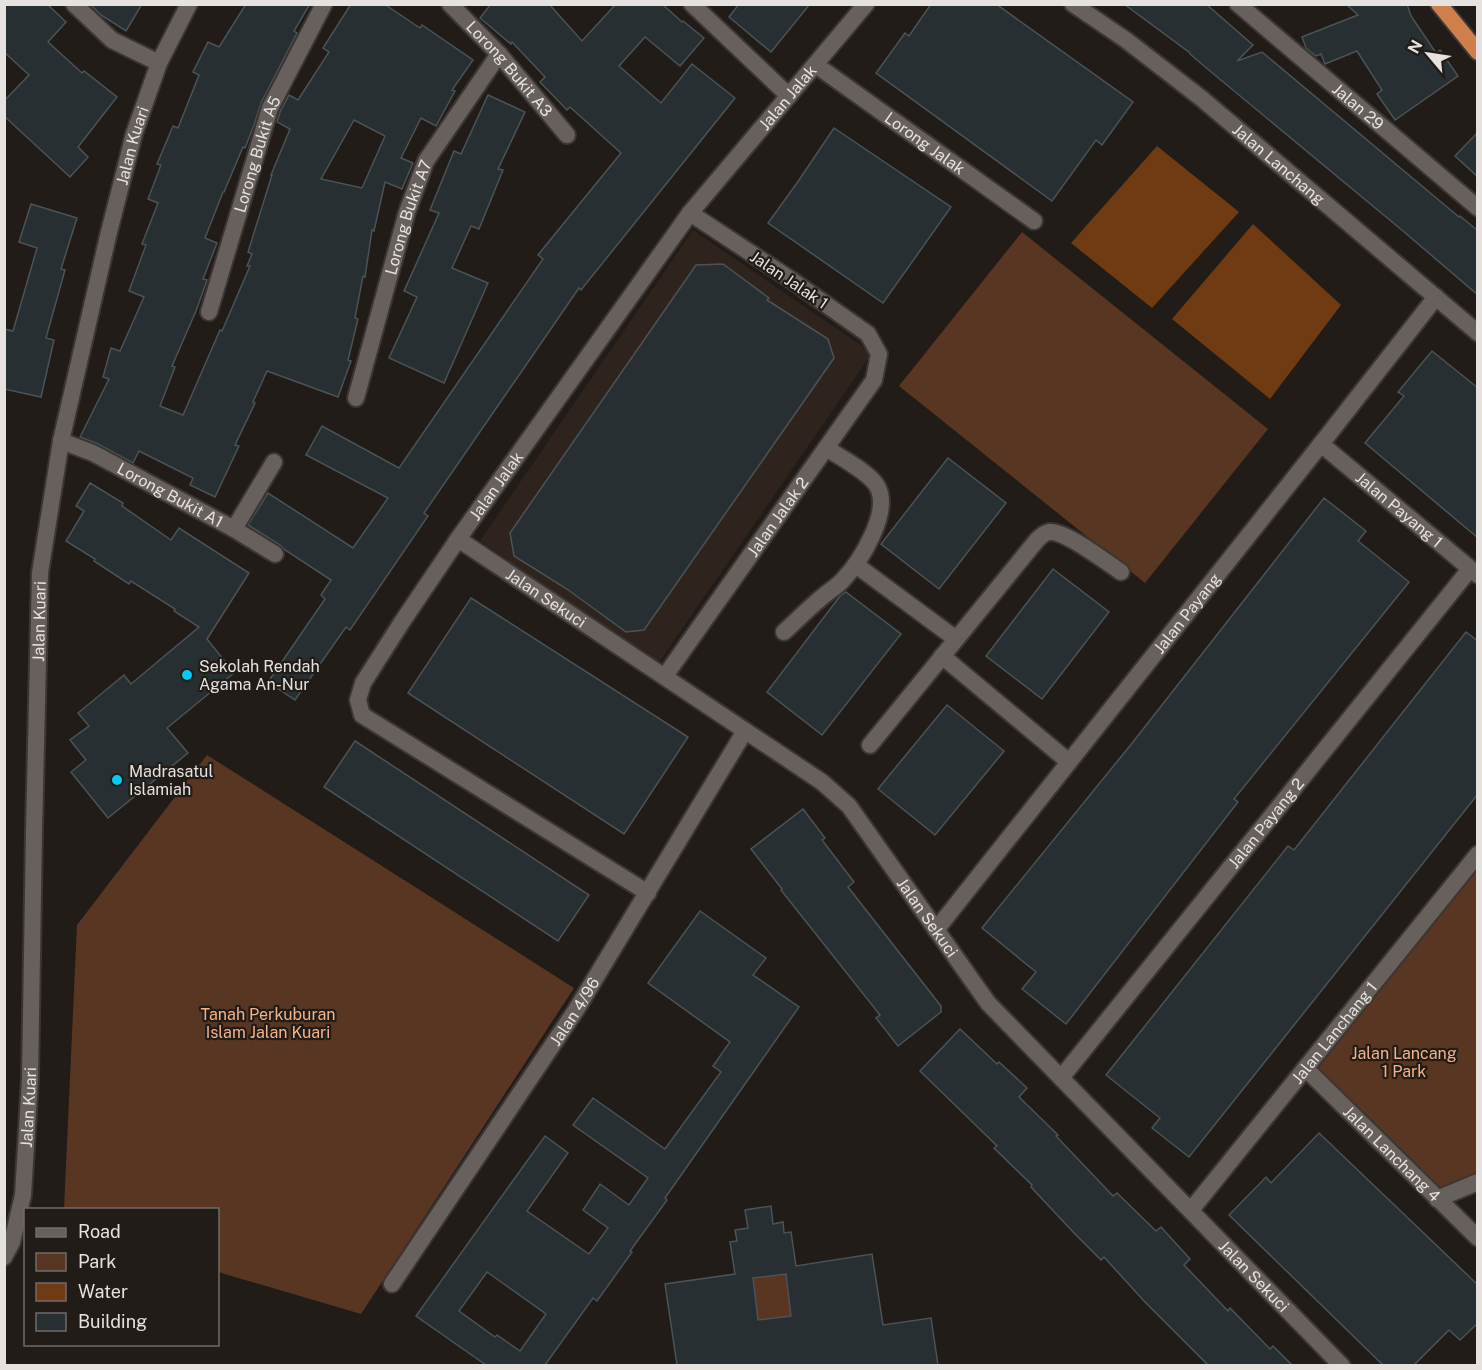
<svg xmlns="http://www.w3.org/2000/svg" width="1482" height="1370" viewBox="0 0 1482 1370" font-family="'Public Sans',sans-serif">
	<style>
		.built { fill: #2f241d }
		.green { fill: #583621 }
		.water { fill: #703a13 }
		.building { fill: #282f32; stroke: #4b5356; stroke-width: 1.5; fill-rule: evenodd }
		.lines { fill: none; stroke-linecap: round; stroke-linejoin: round }
		.minor-casing { stroke: #3b3634; stroke-width: 20 }
		.tertiary-casing { stroke: #3b3634; stroke-width: 20 }
		.trunk-casing { stroke: #3b3634; stroke-width: 20 }
		.minor { stroke: #67605c; stroke-width: 16 }
		.tertiary { stroke: #67605c; stroke-width: 16 }
		.trunk { stroke: #ce7f4b; stroke-width: 16 }
		.poi-dot { fill: #03cbf9; stroke: #211c18; stroke-width: 2 }
		.labels { text-anchor: middle; dominant-baseline: central; stroke-width: 4.5; stroke-linejoin: round; paint-order: stroke }
		.street-label { font-size: 16px; fill: #e6e2e0; stroke: #211c18 }
		.poi-label { font-size: 16px; fill: #e6e2e0; stroke: #211c18; text-anchor: start }
		.park-label { font-size: 16px; fill: #f6b288; stroke: #211c18 }
	</style>
	<rect width="100%" height="100%" fill="#211c18"/>
	<path class="built" d="M693,230L872,353L658,664L480,541Z"/>
	<g class="green">
		<path d="M1022,232L1268,429L1145,583L899,386Z"/>
		<path d="M207,755L574,988L361,1314L218,1272V1210L64,1209L77,925Z"/>
		<path d="M1477,854V1182L1437,1199L1305,1068Z"/>
		<path d="M786,1274L791,1316L758,1320L753,1278Z"/>
	</g>
	<g class="water">
		<path d="M1157,146L1239,212L1152,308L1071,243Z"/>
		<path d="M1253,224L1341,305L1270,399L1172,319Z"/>
	</g>
	<g class="building">
		<path d="M4,4H47L66,22L48,42L82,73L84,71L117,97L78,147L88,157L70,177L4,116V101L29,75L4,52Z"/>
		<path d="M90,4H142L126,31L101,15Z"/>
		<path d="M246,4H310L294,31L297,33L261,103L254,125L245,148L243,147L224,192H223L205,238L217,243L203,279L207,280L196,311L172,366L175,367L160,406L183,415L220,330L222,331L250,266H247L252,254L248,252L272,175H271L290,129L277,122L280,112L289,95L298,100L329,52L323,48L351,4H384L420,28L422,25L473,60L452,90L455,91L436,126L421,118L401,158L413,163L402,189L385,182L374,231L372,230L365,277L363,276L355,318L358,319L348,360L351,361L338,397L267,371L253,402L255,403L235,445L239,446L215,497L190,485L193,478L139,451L133,463L98,444L80,437L109,379L103,377L111,348L120,351L144,297L129,291L146,245L142,244L158,203L148,199L161,165L157,164L173,126L178,128L199,75L193,72L208,42L219,47ZM354,120L385,136L362,188L321,179Z"/>
		<path d="M491,4H549L582,41L616,4H662L682,22L683,21L704,38L680,66L645,37L619,66L661,103L692,64L735,98L581,290L579,288L424,513L428,516L350,630L346,627L295,700L268,682L325,599L321,595L331,580L285,550L280,545L248,525L268,493L353,548L388,498L306,455L322,426L399,468L543,259L538,255L621,153L570,107L567,110L540,82L545,77L512,42L511,44L480,18Z"/>
		<path d="M739,4H810L771,52L729,17Z"/>
		<path d="M931,4H996L1133,102L1102,145L1096,140L1052,201L876,73L905,33L909,36Z"/>
		<path d="M1124,4H1206L1253,45L1237,61L1262,52L1459,217L1460,216L1478,231V295L1403,231L1210,71L1190,54V53Z"/>
		<path d="M1346,4H1407L1411,16L1436,53L1440,50L1458,76L1395,120L1377,94L1382,90L1357,51L1325,64L1321,54L1316,56L1306,48L1302,37L1358,15Z"/>
		<path d="M488,95L525,112L498,169L503,170L479,229L471,226L452,268L488,283L444,383L389,358L417,297L404,291L439,213L430,210L454,151L461,154Z"/>
		<path d="M834,128L951,207L883,303L768,223L797,183Z"/>
		<path d="M1478,132V177L1455,156Z"/>
		<path d="M31,204L77,218L61,269L65,270L46,338L54,340L41,397L4,389V329L13,331L37,248L19,242Z"/>
		<path d="M723,264L769,298L767,300L828,339L834,358L644,630L626,632L567,589L514,556L510,533L696,265Z"/>
		<path d="M1432,351L1478,388V538L1365,443L1404,396L1398,392Z"/>
		<path d="M948,458L1006,503L939,589L881,544Z"/>
		<path d="M90,483L123,503L122,506L171,540L179,528L249,573L207,639L234,673L167,728L188,753L108,818L71,772L86,760L70,740L89,726L78,713L124,675L131,684L199,627L174,611L175,609L131,581L129,584L94,561L95,559L66,541L84,511L76,506Z"/>
		<path d="M1324,498L1366,531L1358,541L1409,582L1234,799L1238,802L1066,1024L1022,989L1036,972L982,928L1133,742Z"/>
		<path d="M1053,569L1109,612L1042,699L986,656Z"/>
		<path d="M846,592L901,634L822,735L767,692L840,596Z"/>
		<path d="M471,598L688,737L624,834L408,693Z"/>
		<path d="M1466,632L1478,641V794L1189,1157L1152,1128L1160,1118L1106,1075L1288,846L1294,850Z"/>
		<path d="M947,705L1004,751L935,835L878,789Z"/>
		<path d="M355,741L589,895L558,941L324,787Z"/>
		<path d="M803,809L825,838L822,840L854,882L848,887L941,1006V1012L898,1046L876,1018L880,1015L781,890L782,889L751,849Z"/>
		<path d="M700,911L766,958L753,975L799,1007L665,1198L667,1200L630,1251L632,1252L597,1301L593,1298L545,1365H486L416,1316L545,1136L568,1153L527,1211L589,1254L608,1228L583,1210L600,1184L629,1205L648,1178L573,1125L593,1098L665,1149L721,1072L713,1066L730,1042L648,983ZM487,1272L546,1314L520,1351L497,1335L495,1337L459,1311Z"/>
		<path d="M960,1029L997,1064L999,1062L1027,1088L1019,1097L1058,1135L1056,1136L1113,1196L1117,1193L1156,1231L1161,1227L1190,1259L1184,1265L1228,1311L1230,1308L1270,1349L1273,1346L1292,1365H1208L1144,1301L1104,1257L1101,1260L1075,1234L1031,1187L1032,1185L994,1148L997,1146L920,1071Z"/>
		<path d="M1319,1133L1478,1285V1323L1460,1340L1449,1330L1414,1365H1383L1229,1215L1266,1177L1271,1183Z"/>
		<path d="M771,1206L773,1224L783,1222L784,1233L791,1232L796,1266L872,1254L883,1325L931,1318L938,1365H677L665,1284L735,1274L730,1242L737,1241L735,1230L748,1228L745,1210ZM786,1274L791,1316L758,1320L753,1278Z"/>
	</g>
	<g class="lines">
		<defs>
			<g id="minor">
				<path d="M74,4L112,40L159,63"/>
				<path id="s1" d="M450,4L499,54L567,135"/>
				<path d="M692,4L789,96"/>
				<path id="s2" d="M1073,4L1126,40L1201,98L1478,333"/>
				<path id="s3" d="M1238,4L1478,208"/>
				<path id="s4" d="M816,65L1034,221"/>
				<path id="s5" d="M209,312L270,108L324,4"/>
				<path id="s6" d="M356,398L407,212L426,161L499,54"/>
				<path id="s7" d="M61,441L93,453L234,529L275,554"/>
				<path id="s8" d="M1321,444L1478,575"/>
				<path d="M234,529L274,462"/>
				<path id="s9" d="M458,539L822,782L849,806L988,1003L1342,1366"/>
				<path d="M856,565L956,639"/>
				<path d="M784,632C796,621 808,609 821,598C828,592 836,587 842,581C860,562 892,512 877,486C870,473 840,457 826,448"/>
				<path d="M942,656L1069,762"/>
				<path id="s10" d="M665,676L874,380L879,354L868,334L790,279L690,213"/>
				<path d="M870,745L1037,540C1040,537 1044,533 1049,532C1065,530 1106,562 1121,572"/>
				<path id="s11" d="M648,893L362,715L358,700L363,683L402,622L458,539L690,213L866,4"/>
				<path id="s12" d="M936,930L1321,444L1436,297"/>
				<path id="s13" d="M1305,1068L1478,1238"/>
				<path id="s14" d="M1061,1078L1470,569"/>
				<path d="M1437,1199L1478,1182"/>
				<path id="s15" d="M1191,1210L1478,854"/>
				<path id="s16" d="M392,1284L576,1010L745,731"/>
			</g>
			<g id="tertiary">
				<path id="s17" d="M4,1257L12,1242L23,1195L30,1079L34,831L40,573L61,441L108,236L134,134L159,63L189,4"/>
			</g>
			<path id="trunk" d="M1439,4L1478,52"/>
		</defs>
		<use href="#minor" class="minor-casing"/>
		<use href="#tertiary" class="tertiary-casing"/>
		<use href="#trunk" class="trunk-casing"/>
		<use href="#minor" class="minor"/>
		<use href="#tertiary" class="tertiary"/>
		<use href="#trunk" class="trunk"/>
	</g>
	<g class="poi-dot">
		<circle cx="187" cy="675" r="6"/>
		<circle cx="117" cy="780" r="6"/>
	</g>
	<g class="labels">
		<g class="street-label">
			<text stroke="none"><textPath href="#s1" startOffset="88">Lorong Bukit A3</textPath></text>
			<text stroke="none"><textPath href="#s11" startOffset="1094">Jalan Jalak</textPath></text>
			<text stroke="none"><textPath href="#s3" startOffset="158">Jalan 29</textPath></text>
			<text stroke="none"><textPath href="#s4" startOffset="134">Lorong Jalak</textPath></text>
			<text stroke="none"><textPath href="#s17" startOffset="1125">Jalan Kuari</textPath></text>
			<text stroke="none"><textPath href="#s5" startOffset="165">Lorong Bukit A5</textPath></text>
			<text stroke="none"><textPath href="#s2" startOffset="261">Jalan Lanchang</textPath></text>
			<text stroke="none"><textPath href="#s6" startOffset="188">Lorong Bukit A7</textPath></text>
			<text transform="translate(789 280) rotate(34)">Jalan Jalak 1</text>
			<text stroke="none"><textPath href="#s11" startOffset="608">Jalan Jalak</textPath></text>
			<text stroke="none"><textPath href="#s7" startOffset="122">Lorong Bukit A1</textPath></text>
			<text stroke="none"><textPath href="#s8" startOffset="102">Jalan Payang 1</textPath></text>
			<text stroke="none"><textPath href="#s10" startOffset="195">Jalan Jalak 2</textPath></text>
			<text stroke="none"><textPath href="#s9" startOffset="106">Jalan Sekuci</textPath></text>
			<text stroke="none"><textPath href="#s12" startOffset="404">Jalan Payang</textPath></text>
			<text stroke="none"><textPath href="#s17" startOffset="639">Jalan Kuari</textPath></text>
			<text stroke="none"><textPath href="#s14" startOffset="327">Jalan Payang 2</textPath></text>
			<text stroke="none"><textPath href="#s9" startOffset="610">Jalan Sekuci</textPath></text>
			<text stroke="none"><textPath href="#s16" startOffset="328">Jalan 4/96</textPath></text>
			<text stroke="none"><textPath href="#s15" startOffset="228">Jalan Lanchang 1</textPath></text>
			<text stroke="none"><textPath href="#s17" startOffset="153">Jalan Kuari</textPath></text>
			<text stroke="none"><textPath href="#s13" startOffset="122">Jalan Lanchang 4</textPath></text>
			<text stroke="none"><textPath href="#s9" startOffset="1096">Jalan Sekuci</textPath></text>
		</g>
		<g class="poi-label">
			<text x="199" y="666">Sekolah Rendah<tspan x="199" dy="18">Agama An-Nur</tspan></text>
			<text x="129" y="771">Madrasatul<tspan x="129" dy="18">Islamiah</tspan></text>
		</g>
		<g class="park-label">
			<text x="268" y="1014">Tanah Perkuburan<tspan x="268" dy="18">Islam Jalan Kuari</tspan></text>
			<text x="1404" y="1053">Jalan Lancang<tspan x="1404" dy="18">1 Park</tspan></text>
		</g>
	</g>
	<rect width="1482" height="1370" fill="none" stroke="#e6e2e0" stroke-width="12"/>
	<rect x="24" y="1208" width="195" height="138" fill="#211c18" stroke="#706b68" stroke-width="1.5"/>
	<rect x="36" y="1228" width="30" height="9" fill="#67605c" stroke="#706b68" stroke-width="1.5"/>
	<text x="78" y="1238" font-size="18" fill="#e6e2e0">Road</text>
	<rect x="36" y="1253" width="30" height="18" fill="#583621" stroke="#706b68" stroke-width="1.5"/>
	<text x="78" y="1268" font-size="18" fill="#e6e2e0">Park</text>
	<rect x="36" y="1283" width="30" height="18" fill="#703a13" stroke="#706b68" stroke-width="1.5"/>
	<text x="78" y="1298" font-size="18" fill="#e6e2e0">Water</text>
	<rect x="36" y="1313" width="30" height="18" fill="#282f32" stroke="#706b68" stroke-width="1.5"/>
	<text x="78" y="1328" font-size="18" fill="#e6e2e0">Building</text>
	<g transform="translate(1428 54) rotate(299)" stroke="#211c18" stroke-width="4.5" paint-order="stroke">
	<path d="M0-4.5L10 22L0 15L-10 22Z" fill="#e6e2e0"/>
	<text y="-9" font-size="16" font-weight="bold" text-anchor="middle" fill="#e6e2e0">N</text>
	</g>
</svg>
